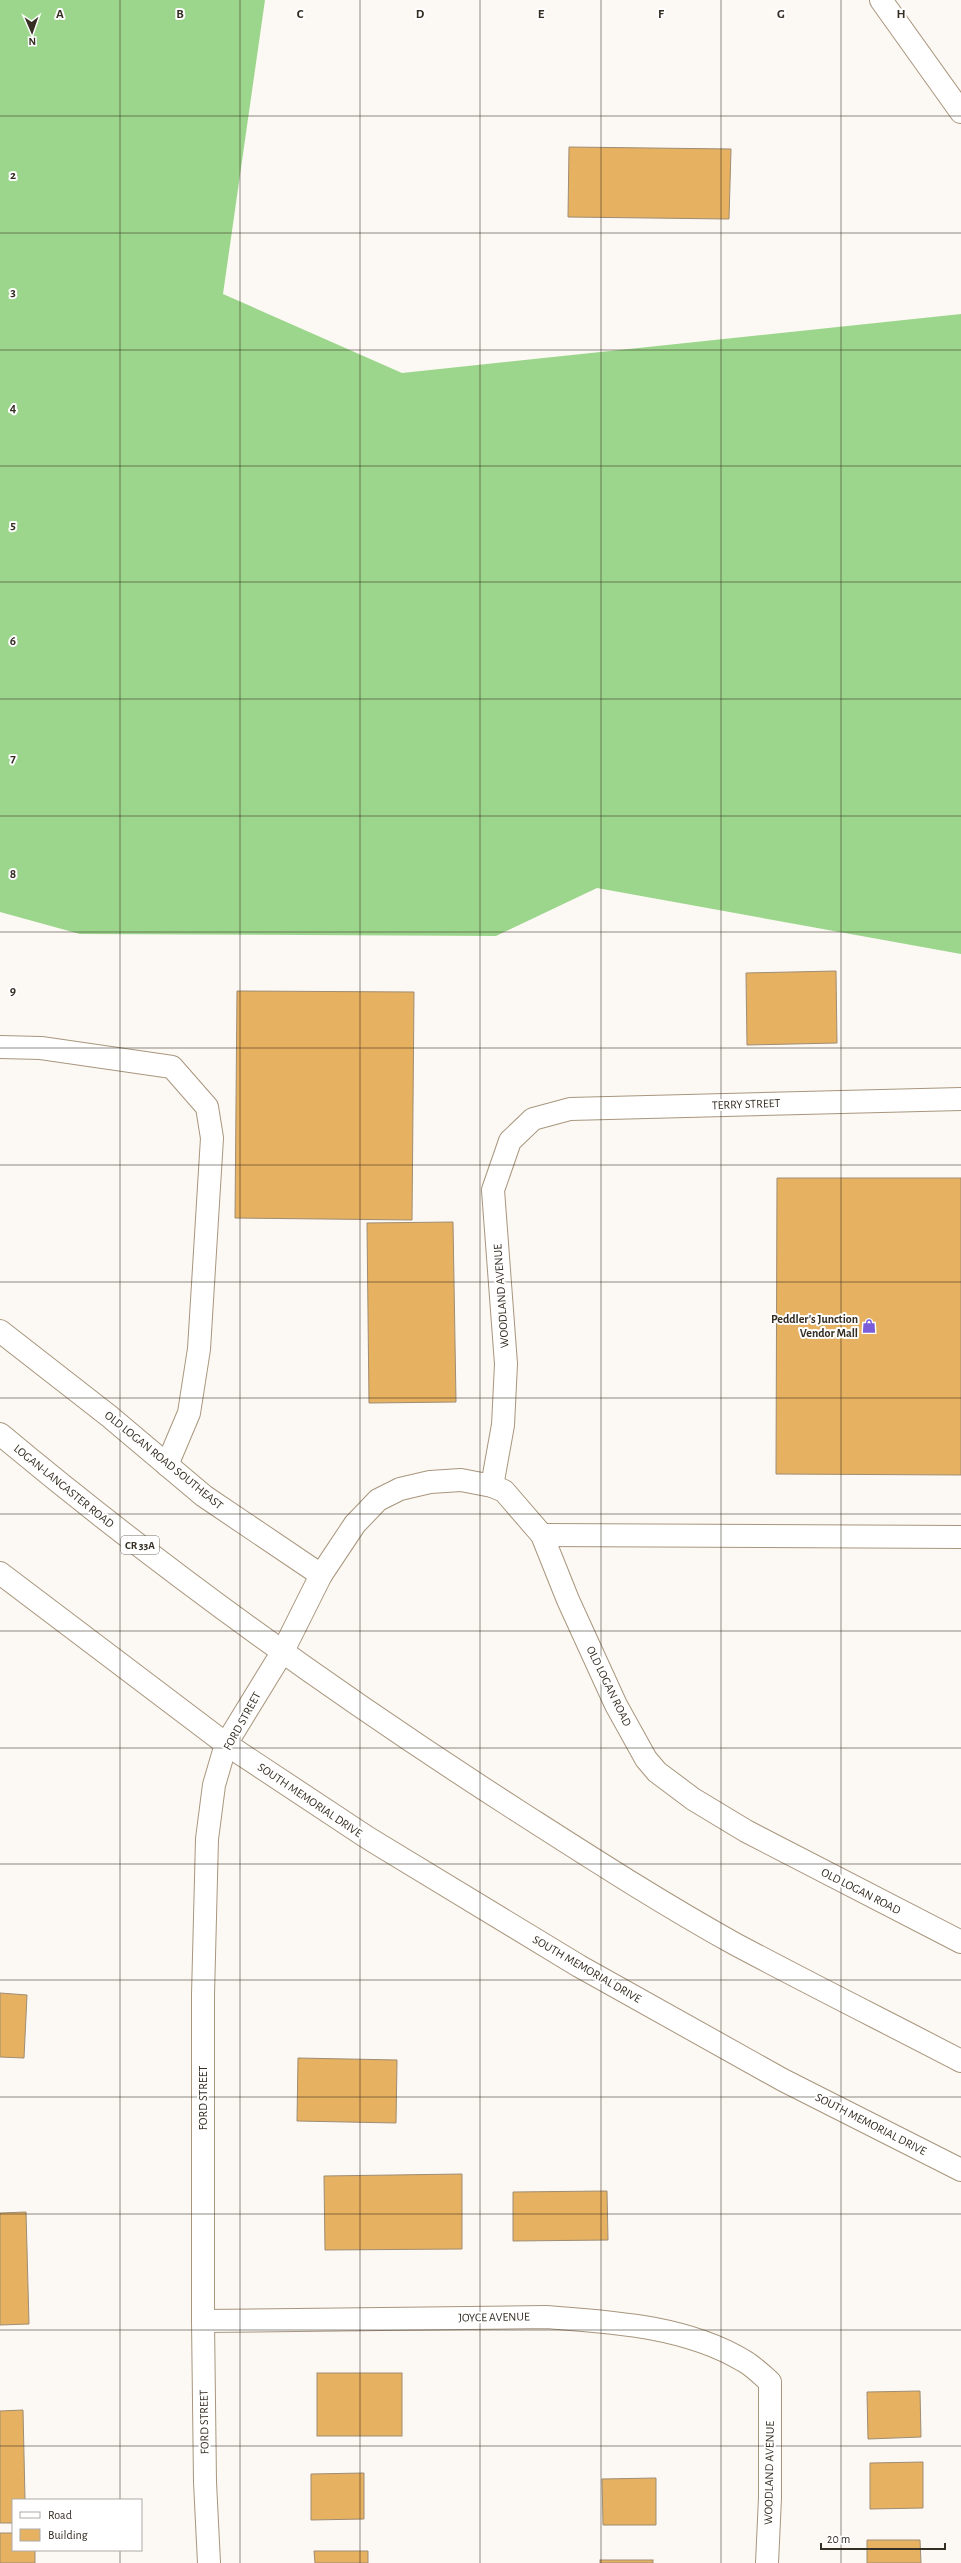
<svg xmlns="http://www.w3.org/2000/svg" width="961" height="2563" viewBox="0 0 961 2563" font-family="'Alegreya Sans',sans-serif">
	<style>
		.forest { fill: #9cd68c }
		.building { fill: #e6b160; stroke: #9f8d74 }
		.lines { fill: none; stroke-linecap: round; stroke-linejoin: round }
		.service-casing { stroke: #a8967d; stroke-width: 24 }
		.minor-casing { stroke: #a8967d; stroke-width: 24 }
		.tertiary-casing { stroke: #a8967d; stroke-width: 24 }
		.trunk-casing { stroke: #a8967d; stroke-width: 24 }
		.service { stroke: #fff; stroke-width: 22 }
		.minor { stroke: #fff; stroke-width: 22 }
		.tertiary { stroke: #fff; stroke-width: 22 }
		.trunk { stroke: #fff; stroke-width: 22 }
		.grid { fill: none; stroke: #352e23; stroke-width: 1; stroke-opacity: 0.55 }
		.labels { text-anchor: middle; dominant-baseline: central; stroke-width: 4; stroke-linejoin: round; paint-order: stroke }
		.shield { fill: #fff; stroke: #726d65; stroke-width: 1 }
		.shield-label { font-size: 11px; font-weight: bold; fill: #352e23 }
		.street-label { font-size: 12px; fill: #352e23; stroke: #fff }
		.poi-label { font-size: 12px; font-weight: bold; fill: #352e23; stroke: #fff; text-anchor: end }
		.grid-label { font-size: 13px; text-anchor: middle; font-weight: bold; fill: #352e23; stroke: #fff; stroke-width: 4; stroke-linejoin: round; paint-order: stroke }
	</style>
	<rect width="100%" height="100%" fill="#fcf8f3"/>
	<path class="forest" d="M0,0H265L223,294L402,373L961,314V954L597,888L496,936L80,934L0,912Z"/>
	<g class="building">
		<path d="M569,147L731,149L729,219L568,217Z"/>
		<path d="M836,971L837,1043L747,1045L746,973Z"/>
		<path d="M237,991L414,992L412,1220L235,1218Z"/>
		<path d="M777,1178H961V1475L776,1474Z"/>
		<path d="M453,1222L456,1402L369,1403L367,1223Z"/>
		<path d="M0,1993L27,1995L24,2058L0,2057Z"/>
		<path d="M298,2058L397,2060L396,2123L297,2121Z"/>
		<path d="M462,2174V2249L325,2250L324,2176Z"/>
		<path d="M607,2191L608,2240L513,2241V2192Z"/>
		<path d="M26,2212L29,2324L0,2325V2213Z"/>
		<rect x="317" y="2373" width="85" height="63"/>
		<path d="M920,2391L921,2437L868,2439L867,2392Z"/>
		<path d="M23,2410L25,2500H13V2523H0V2411Z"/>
		<path d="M923,2462V2508L870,2509V2463Z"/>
		<path d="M364,2473V2519L311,2520V2474Z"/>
		<path d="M656,2478V2525H603L602,2479Z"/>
		<path d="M0,2533H13V2550H35V2563H0Z"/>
		<path d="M867,2540H920L921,2563H867Z"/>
		<path d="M314,2551H368V2563H315Z"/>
		<rect x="600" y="2560" width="53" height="3"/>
	</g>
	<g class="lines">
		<defs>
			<g id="service">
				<path d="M0,1047L41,1048L172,1067L207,1107L212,1138L199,1349L189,1413L167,1465"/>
				<path d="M542,1535L961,1537"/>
			</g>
			<g id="minor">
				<path d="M881,0L961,112"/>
				<path d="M492,1486L503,1425L506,1364L493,1190L510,1141L533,1119L570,1109L961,1099"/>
				<path d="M321,1575L355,1524L378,1500L400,1489L430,1482L461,1480L492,1486L504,1491L542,1535L568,1600L616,1705L646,1759L657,1772L693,1799L746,1831L961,1942"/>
				<path d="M203,2321L546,2317C612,2322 686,2326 744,2361C753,2366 762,2375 770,2382V2498L767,2563"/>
			</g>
			<path id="tertiary" d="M0,1331L109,1416L204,1496L321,1575L283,1651L226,1744L214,1785L207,1839L203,1995V2321L205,2482L209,2563"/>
			<g id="trunk">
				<path d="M0,1434C164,1571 339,1696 518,1811C590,1857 661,1903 735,1944C810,1984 886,2022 961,2061"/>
				<path d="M0,1573L226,1744L368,1838L579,1966L783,2080L961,2170"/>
			</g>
		</defs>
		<use href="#service" class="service-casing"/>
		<use href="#minor" class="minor-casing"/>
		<use href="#tertiary" class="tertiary-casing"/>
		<use href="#trunk" class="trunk-casing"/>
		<use href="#service" class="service"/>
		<use href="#minor" class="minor"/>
		<use href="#tertiary" class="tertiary"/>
		<use href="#trunk" class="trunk"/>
	</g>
	<path class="grid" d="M120,0V2500M240,0V2563M360,0V2563M480,0V2563M601,0V2563M721,0V2563M841,0V2563M0,116H961M0,233H961M0,350H961M0,466H961M0,582H961M0,699H961M0,816H961M0,932H961M0,1048H961M0,1165H961M0,1282H961M0,1398H961M0,1514H961M0,1631H961M0,1748H961M0,1864H961M0,1980H961M0,2097H961M0,2214H961M0,2330H961M0,2446H961M120,2550V2563"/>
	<defs>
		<symbol id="shop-bare" viewBox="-9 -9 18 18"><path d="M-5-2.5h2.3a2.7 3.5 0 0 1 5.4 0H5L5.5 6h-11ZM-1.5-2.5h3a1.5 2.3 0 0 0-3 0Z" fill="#7a5ed9" stroke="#fff" stroke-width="2.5" paint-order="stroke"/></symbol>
	</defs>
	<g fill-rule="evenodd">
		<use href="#shop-bare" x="859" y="1316" width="20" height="20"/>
	</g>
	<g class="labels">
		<rect class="shield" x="121" y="1536" width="38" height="18" rx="3"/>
		<g class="shield-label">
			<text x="140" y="1545">CR 33A</text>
		</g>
		<g class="street-label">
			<text transform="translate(746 1104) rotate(-2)">TERRY STREET</text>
			<text transform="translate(501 1296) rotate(-94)">WOODLAND AVENUE</text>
			<text transform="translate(164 1460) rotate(39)">OLD LOGAN ROAD SOUTHEAST</text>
			<text transform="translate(64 1486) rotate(39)">LOGAN-LANCASTER ROAD</text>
			<text transform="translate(609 1686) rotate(64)">OLD LOGAN ROAD</text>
			<text transform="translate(242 1721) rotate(-61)">FORD STREET</text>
			<text transform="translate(310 1800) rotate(34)">SOUTH MEMORIAL DRIVE</text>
			<text transform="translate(861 1891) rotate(27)">OLD LOGAN ROAD</text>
			<text transform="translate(587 1969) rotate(30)">SOUTH MEMORIAL DRIVE</text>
			<text transform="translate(203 2098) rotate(-90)">FORD STREET</text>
			<text transform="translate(871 2124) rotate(27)">SOUTH MEMORIAL DRIVE</text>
			<text transform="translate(494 2317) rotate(-1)">JOYCE AVENUE</text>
			<text transform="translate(204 2422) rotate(-91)">FORD STREET</text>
			<text transform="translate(769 2473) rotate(-89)">WOODLAND AVENUE</text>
		</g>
		<g class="poi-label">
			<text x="858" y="1319">Peddler's Junction<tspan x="858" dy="14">Vendor Mall</tspan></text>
		</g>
	</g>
	<g class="grid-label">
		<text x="60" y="18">A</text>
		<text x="180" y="18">B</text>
		<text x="300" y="18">C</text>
		<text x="420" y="18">D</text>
		<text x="541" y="18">E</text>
		<text x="661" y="18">F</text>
		<text x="781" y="18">G</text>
		<text x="901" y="18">H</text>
		<text x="13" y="179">2</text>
		<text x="13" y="296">3</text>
		<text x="13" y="412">4</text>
		<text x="13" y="529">5</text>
		<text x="13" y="645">6</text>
		<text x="13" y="762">7</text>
		<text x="13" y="878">8</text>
		<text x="13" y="995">9</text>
	</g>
	<rect x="12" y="2499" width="130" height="52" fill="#ffffff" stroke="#aeaba7"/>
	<rect x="20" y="2512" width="20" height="6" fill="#ffffff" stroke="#aeaba7"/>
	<text x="48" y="2519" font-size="12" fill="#352e23">Road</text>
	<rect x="20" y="2529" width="20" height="12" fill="#e6b160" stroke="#aeaba7"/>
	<text x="48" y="2539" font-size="12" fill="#352e23">Building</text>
	<g transform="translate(32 32) rotate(178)" stroke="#ffffff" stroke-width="3" paint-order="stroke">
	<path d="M0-3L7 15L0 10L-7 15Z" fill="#352e23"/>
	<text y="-6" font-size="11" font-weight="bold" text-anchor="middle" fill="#352e23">N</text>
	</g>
	<path d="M821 2543v6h124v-6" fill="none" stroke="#352e23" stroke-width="2"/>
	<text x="827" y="2543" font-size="12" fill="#352e23" stroke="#ffffff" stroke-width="3" paint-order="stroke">20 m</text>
</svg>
